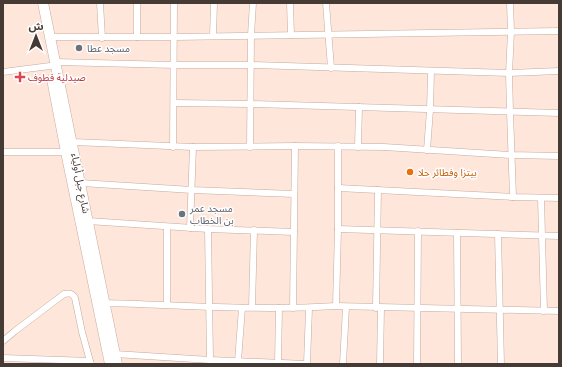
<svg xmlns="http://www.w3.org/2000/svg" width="562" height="367" viewBox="0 0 562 367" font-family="'Golos Text','Noto Sans Arabic',sans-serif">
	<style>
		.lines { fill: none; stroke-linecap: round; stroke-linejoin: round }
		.minor-casing { stroke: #c7aa9c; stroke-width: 7 }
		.primary-casing { stroke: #c7aa9c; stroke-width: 11 }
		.minor { stroke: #fff; stroke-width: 6 }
		.primary { stroke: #fff; stroke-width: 10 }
		.worship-dot { fill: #6b7280; stroke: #fff; stroke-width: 1.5 }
		.health-dot { fill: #e0444e; stroke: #fff; stroke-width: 1.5 }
		.food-dot { fill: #e8710a; stroke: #fff; stroke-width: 1.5 }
		.labels { text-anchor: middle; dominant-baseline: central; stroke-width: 3; stroke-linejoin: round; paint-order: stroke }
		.worship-label { font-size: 10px; fill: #5b616d; stroke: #fff; text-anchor: start }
		.health-label { font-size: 10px; fill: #be3a42; stroke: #fff; text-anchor: start }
		.food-label { font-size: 10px; fill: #c56008; stroke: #fff; text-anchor: start }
		.street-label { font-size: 10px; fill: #463a34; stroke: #fff }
	</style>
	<rect width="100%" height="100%" fill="#ffe6db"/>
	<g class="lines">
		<defs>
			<g id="minor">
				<path d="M100,3L102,38"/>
				<path d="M137,3V37"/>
				<path d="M290,3L291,35"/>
				<path d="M326,3L331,68"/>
				<path d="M510,3L511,32L509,73L510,112L513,197"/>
				<path d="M213,36L214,3"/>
				<path d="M51,37H175L559,31"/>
				<path d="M56,62L174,65H251L509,73L559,71"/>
				<path d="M3,72L50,66"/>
				<path d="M174,103L250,104L559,113"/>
				<path d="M73,142L193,147L295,146L384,147L511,155L559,156"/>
				<path d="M173,147L174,3"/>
				<path d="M250,147L251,35L253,3"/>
				<path d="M358,147L359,107"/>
				<path d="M427,150L430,110L431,71"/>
				<path d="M3,152H67"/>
				<path d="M81,183L192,190L294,194"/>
				<path d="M338,188L513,197L559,198"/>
				<path d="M541,198L544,311"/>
				<path d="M88,221L208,229L294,232"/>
				<path d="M190,228L193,147"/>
				<path d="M208,229L210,360"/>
				<path d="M338,229L559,236"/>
				<path d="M457,233L458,364"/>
				<path d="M498,234L501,364"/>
				<path d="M105,303C182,305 259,311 336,306L559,311"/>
				<path d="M167,305V227"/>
				<path d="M336,306L338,229V146"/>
				<path d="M252,307L254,230"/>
				<path d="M293,308L295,146"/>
				<path d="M376,308L378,190"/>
				<path d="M3,341L15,331L64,294C70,293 72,293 75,298L82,332L90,361"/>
				<path d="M115,354L210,360L306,364"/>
				<path d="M3,358L90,361L91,364"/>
				<path d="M238,361L242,308"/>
				<path d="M278,363L279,308"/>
				<path d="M307,364L309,308"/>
				<path d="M343,364L346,307"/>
				<path d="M380,364L381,308"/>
				<path d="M417,364L418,231"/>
			</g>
			<g id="primary">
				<path d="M43,3L117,364"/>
				<path d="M52,79L66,152L110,364"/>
			</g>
		</defs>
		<use href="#minor" class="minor-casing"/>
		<use href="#primary" class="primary-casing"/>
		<use href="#minor" class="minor"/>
		<use href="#primary" class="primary"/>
	</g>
	<g class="worship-dot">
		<circle cx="79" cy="48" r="4"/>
		<circle cx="182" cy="214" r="4"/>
	</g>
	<path class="health-dot" d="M18 71h4v4h4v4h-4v4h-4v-4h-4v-4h4z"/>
	<circle class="food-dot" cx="410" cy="172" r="4"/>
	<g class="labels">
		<g class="worship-label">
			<text x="87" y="48">مسجد عطا</text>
			<text x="190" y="208">مسجد عمر<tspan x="190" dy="12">بن الخطاب</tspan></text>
		</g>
		<g class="health-label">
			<text x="28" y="77">صيدلية قطوف</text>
		</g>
		<g class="food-label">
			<text x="418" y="172">بيتزا وفطائر حلا</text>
		</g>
		<g class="street-label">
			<text transform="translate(81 183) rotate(79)">شارع جبل أولياء</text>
		</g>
	</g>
	<rect width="562" height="367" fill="none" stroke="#463a34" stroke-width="8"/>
	<g transform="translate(36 36)" stroke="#ffffff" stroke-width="3" paint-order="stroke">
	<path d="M0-3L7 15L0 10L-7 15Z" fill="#463a34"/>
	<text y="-6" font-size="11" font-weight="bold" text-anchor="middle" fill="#463a34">ش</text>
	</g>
</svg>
